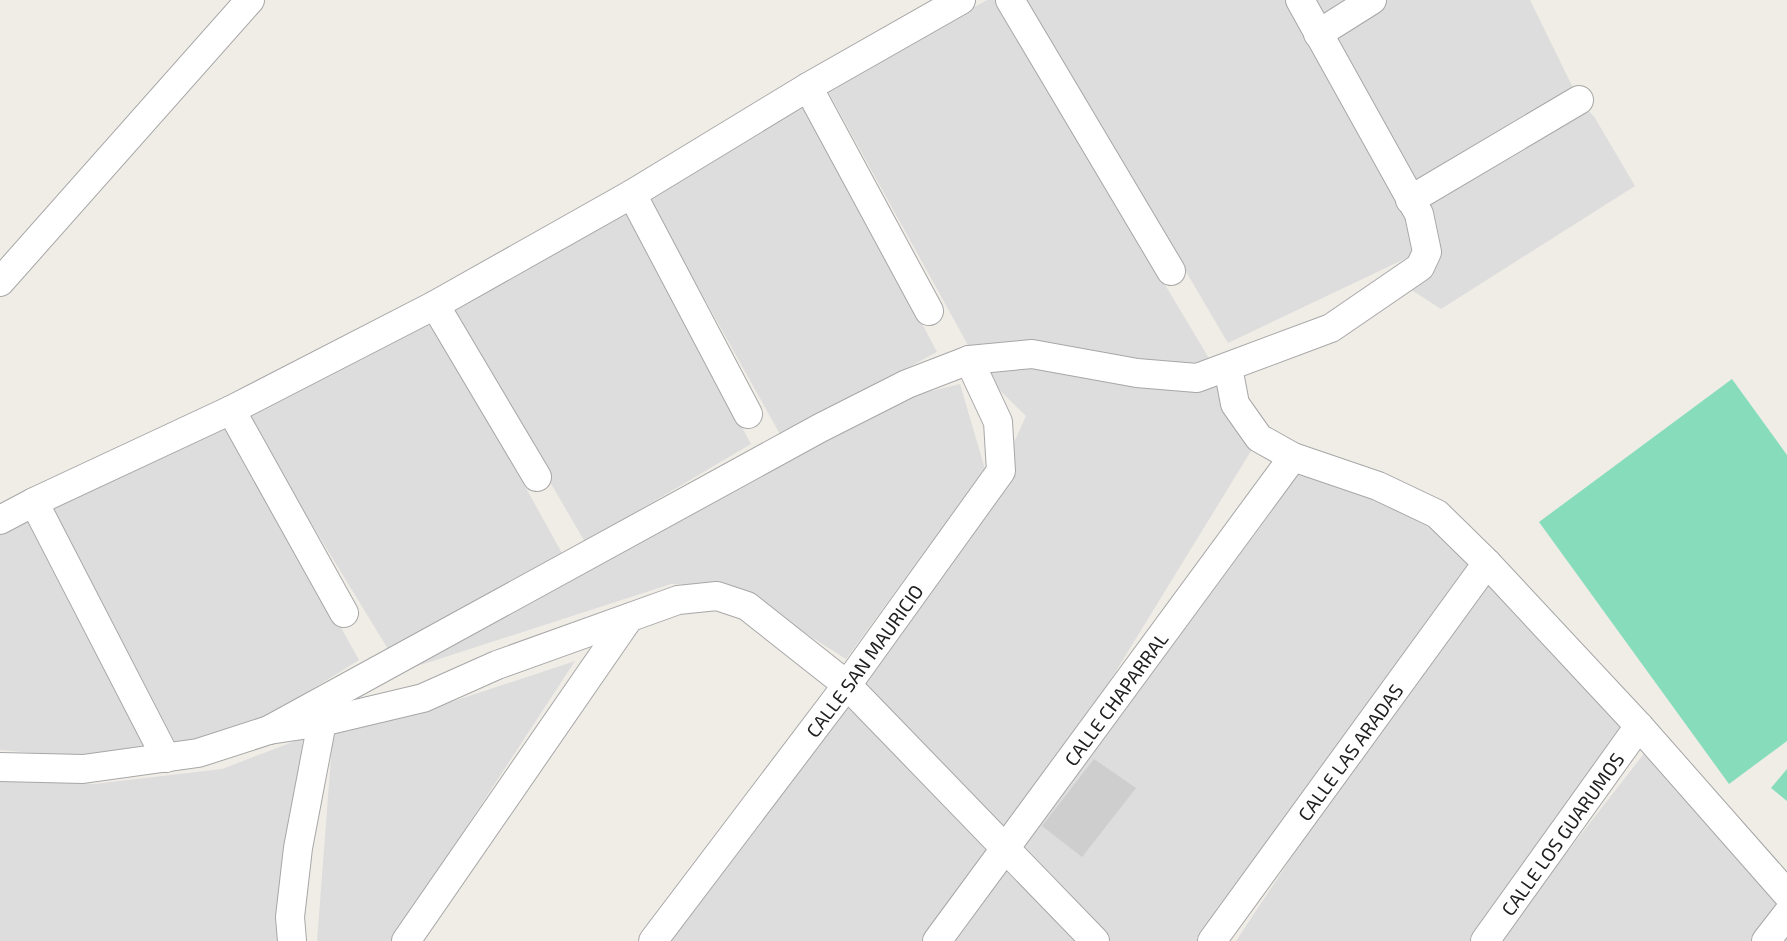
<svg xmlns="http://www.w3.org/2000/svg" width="1787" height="941" viewBox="0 0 1787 941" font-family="'Exo 2',sans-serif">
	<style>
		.residential { fill: #dedddd }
		.religious { fill: #cecece }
		.pitch { fill: #87ddbb }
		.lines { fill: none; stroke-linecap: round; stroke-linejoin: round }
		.street-casing { stroke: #a7a7a7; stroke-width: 30 }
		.street { stroke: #fff; stroke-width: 28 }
		.labels { text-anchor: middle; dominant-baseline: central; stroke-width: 4; stroke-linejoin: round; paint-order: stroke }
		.street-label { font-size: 19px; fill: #202020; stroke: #fff }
	</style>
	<rect width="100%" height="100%" fill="#f0ede7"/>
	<g class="residential">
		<path d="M987,0H995L1210,360L1181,366L969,347L826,88Z"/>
		<path d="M1026,0H1530L1579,100L1595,118L1635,186L1441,309L1399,282L1413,255L1228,343Z"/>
		<path d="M805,101L937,352L781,436L649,199Z"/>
		<path d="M626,214L751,444L585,542L451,312Z"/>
		<path d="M432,318L563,555L388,649L245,415Z"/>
		<path d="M969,360L1228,367L1259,438L1027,816L1293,457L1437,514L1639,726L1485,941H1236L1477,578L1212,941H653L1001,471L1026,416Z"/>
		<path d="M960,384L985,469L846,659L731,586L671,584L414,667L907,397Z"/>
		<path d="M227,422L359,660L261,721L176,746L52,508Z"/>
		<path d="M28,515L144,745L86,758L0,750V531Z"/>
		<path d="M575,661L392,941H317L333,731L436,707Z"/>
		<path d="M303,738L277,929L278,941H0V778L94,784L222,769Z"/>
		<path d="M1653,742L1787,894V941H1498Z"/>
	</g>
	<path class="religious" d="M1094,759L1136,788L1082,857L1042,826Z"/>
	<g class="pitch">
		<path d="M1732,379L1787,455V741L1729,784L1539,522Z"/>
		<path d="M1787,769V801L1771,788Z"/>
	</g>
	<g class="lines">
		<defs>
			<g id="street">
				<path d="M1010,0L1171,271"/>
				<path d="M1318,34L1372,0"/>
				<path d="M808,87L929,311"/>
				<path d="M632,194L748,414"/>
				<path d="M1410,200L1579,100"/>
				<path d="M0,282L250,0"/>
				<path d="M435,305L537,477"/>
				<path d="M1228,367L1235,404L1259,438L1293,457L1378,486L1437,514L1487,563L1639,726L1787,894"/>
				<path d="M231,410L344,613"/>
				<path d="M34,502L166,758"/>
				<path d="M0,520L34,502L231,410L435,305L632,194L808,87L961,0"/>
				<path d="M269,730L820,428L907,384L969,360L1032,354L1137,373L1197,378L1331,328L1420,267L1427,252L1419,214L1300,0"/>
				<path d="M0,767L83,769L198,753L269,730L322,722L423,698L497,665L678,600L717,596L747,606L847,685L1095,941"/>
				<path d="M292,941L290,917L298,848L322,722"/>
				<path d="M406,941L629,618"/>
				<path id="s1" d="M653,941L847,685L1001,471L998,422L969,360"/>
				<path id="s2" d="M937,941L1293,457"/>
				<path id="s3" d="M1212,941L1487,563"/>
				<path id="s4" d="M1485,941L1639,726"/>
				<path d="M1766,941L1787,914"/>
			</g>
		</defs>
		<use href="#street" class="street-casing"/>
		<use href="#street" class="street"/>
	</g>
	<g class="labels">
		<g class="street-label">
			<text stroke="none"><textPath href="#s1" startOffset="351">CALLE SAN MAURICIO</textPath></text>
			<text stroke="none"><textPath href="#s2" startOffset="301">CALLE CHAPARRAL</textPath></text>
			<text stroke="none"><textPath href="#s3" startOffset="234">CALLE LAS ARADAS</textPath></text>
			<text stroke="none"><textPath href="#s4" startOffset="132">CALLE LOS GUARUMOS</textPath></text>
		</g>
	</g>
</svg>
